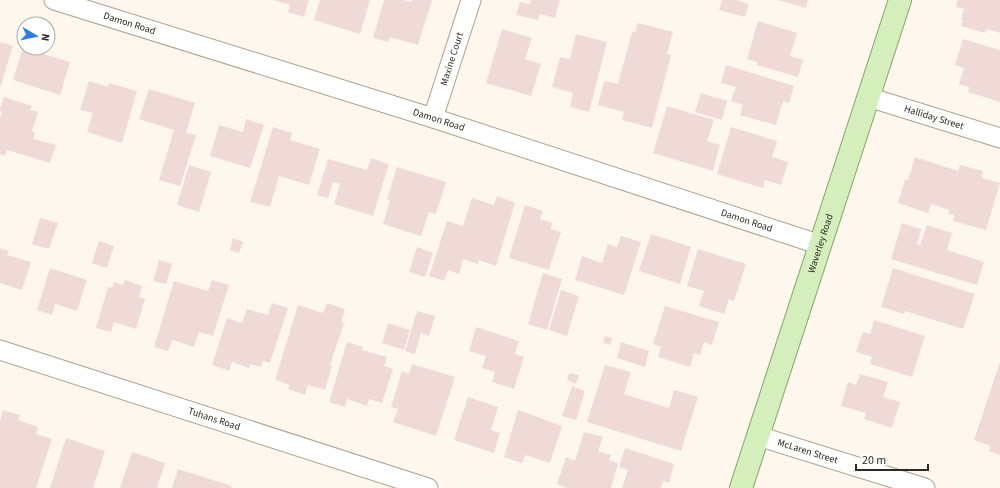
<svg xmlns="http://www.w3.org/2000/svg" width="1000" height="488" viewBox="0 0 1000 488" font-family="'Source Sans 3',sans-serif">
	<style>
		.building { fill: #f0dad8 }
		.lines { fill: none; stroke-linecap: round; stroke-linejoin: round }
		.street-casing { stroke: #aea18c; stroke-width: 21 }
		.primary-casing { stroke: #87a469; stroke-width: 24 }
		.street { stroke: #fff; stroke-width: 19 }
		.primary { stroke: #d4efbc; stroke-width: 22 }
		.labels { text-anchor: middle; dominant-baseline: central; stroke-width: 3.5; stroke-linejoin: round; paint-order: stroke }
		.street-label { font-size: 10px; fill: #2f2a21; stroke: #fff }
	</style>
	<rect width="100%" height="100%" fill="#fdf7ee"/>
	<g class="building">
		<path d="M273,0H309L304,17L288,12L290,5Z"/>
		<path d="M320,0H370L360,34L314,20Z"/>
		<path d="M384,0H404L412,2V0H432L418,45L390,37L388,42L373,38Z"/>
		<path d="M531,0H560L555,18L540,14L538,20L516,15L520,2L530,4Z"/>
		<path d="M722,0H736L749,4L745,17L719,10Z"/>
		<path d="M778,0H808L806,8Z"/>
		<path d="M958,0H1000V33L986,29L985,33L961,26L963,20L961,19L964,9L956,7Z"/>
		<path d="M758,21L797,33L790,56L803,60L798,77L757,65V62L747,59Z"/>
		<path d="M638,23L673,32L667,54L671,55L652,128L622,120L624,112L598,105L604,81L618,84L632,32L635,33Z"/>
		<path d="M502,29L532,38L525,59L541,64L531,96L486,83Z"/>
		<path d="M576,34L607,42L589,112L570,107L573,93L552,87L560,57L570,59Z"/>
		<path d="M963,39L1000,50V102L968,92L969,87L959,84L964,68L955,65Z"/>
		<path d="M0,42L13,46L0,88Z"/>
		<path d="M23,48L70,62L60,95L13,80Z"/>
		<path d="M726,65L794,86L789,103L783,101L776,125L740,115L743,105L731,101L736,87L721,83Z"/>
		<path d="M89,81L108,87L109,83L137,91L122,143L87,132L93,113L80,110Z"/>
		<path d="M149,89L195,103L186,133L196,135L180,186L159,180L174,130L139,119Z"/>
		<path d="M701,93L727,101L722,120L695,112Z"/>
		<path d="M4,97L32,106L30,110L38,112L32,131L35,132L33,139L56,145L50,163L7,150L5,156L0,154V118L2,112L0,111V109Z"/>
		<path d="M667,106L714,120L707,141L720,145L713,171L653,153Z"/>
		<path d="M246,119L264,125L250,168L210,156L219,125L243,132Z"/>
		<path d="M273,127L292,133L290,140L320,149L309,185L279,176L270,207L250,202Z"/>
		<path d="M731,127L777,141L772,157L788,162L781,185L765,180L763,188L717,174Z"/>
		<path d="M915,157L958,171L960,165L983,171L982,178L1000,183L986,230L953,221L954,215L948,214L949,210L931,204L928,213L898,203L905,180H908Z"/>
		<path d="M371,158L389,164L373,216L334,204L340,184L333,182L328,198L317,195L328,159L367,170Z"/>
		<path d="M189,165L211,172L199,212L177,205Z"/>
		<path d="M397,167L446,182L436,214L429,212L421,236L383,224L390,200L387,199Z"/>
		<path d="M497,196L515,203L496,266L479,260L478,264L463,259L459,274L448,270L444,281L429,276L447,221L463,226L472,198L494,205Z"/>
		<path d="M525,205L543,211L540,219L552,223L551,229L561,232L549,270L509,258Z"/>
		<path d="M40,218L58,223L49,249L32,244Z"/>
		<path d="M902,223L921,229L917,244L920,245L927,225L952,233L947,250L984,262L977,285L891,259Z"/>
		<path d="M651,234L691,247L680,284L639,271Z"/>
		<path d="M621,236L641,242L624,295L575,280L582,256L602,263L608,244L617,247Z"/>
		<path d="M233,238L243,242L239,253L230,250Z"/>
		<path d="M99,241L114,246L107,268L92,263Z"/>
		<path d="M417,247L433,253L425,277L409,272Z"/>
		<path d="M0,248L9,251L7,255L31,262L22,290L0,283Z"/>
		<path d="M698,249L746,264L734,301L729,299L724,314L699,306L704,291L687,286Z"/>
		<path d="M159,260L172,264L166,284L153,281Z"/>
		<path d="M50,268L87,280L77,311L55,304L52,315L37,310Z"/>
		<path d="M893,268L975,294L963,329L905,311L904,314L881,307Z"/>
		<path d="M543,273L562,279L547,330L528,324Z"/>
		<path d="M125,280L142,286L139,297L145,299L136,329L114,322L111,332L96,328L108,287L112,288L114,282L123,285Z"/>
		<path d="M212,280L229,285L213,336L199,332L194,347L172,340L168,351L154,347L174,281L208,291Z"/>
		<path d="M561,290L579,296L567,336L549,330Z"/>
		<path d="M272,303L288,308L270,363L263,361L261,367L250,364L249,368L232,362L229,371L212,365L227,318L242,323L247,309L268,315Z"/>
		<path d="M327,303L345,309L341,322L344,323L330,365L332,366L325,390L308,385L305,395L288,389L289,385L275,380L298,305L323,313Z"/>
		<path d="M665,306L719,322L712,345L704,342L700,355L694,353L690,367L658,357L661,347L653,344Z"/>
		<path d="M417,311L435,316L429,336L421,333L415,354L405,351Z"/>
		<path d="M874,320L925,336L912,377L870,364L872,357L856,352L863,332L870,334Z"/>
		<path d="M388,323L410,330L404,350L382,343Z"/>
		<path d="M476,327L519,341L515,354L524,357L514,389L492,382L495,372L482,368L486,356L469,351Z"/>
		<path d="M605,336L612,338L610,345L603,343Z"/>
		<path d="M347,342L363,347L362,350L387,357L384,366L393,369L382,403L369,399L367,406L347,399L345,407L329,402Z"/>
		<path d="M621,342L649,351L645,367L617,358Z"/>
		<path d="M1000,362V455L989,451L991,446L974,440Z"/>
		<path d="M412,364L455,377L436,436L393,422L398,409L391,407L402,371L409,374Z"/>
		<path d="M605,365L631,372L624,394L669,408L674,390L698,397L681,451L587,422Z"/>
		<path d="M569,373L579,375L576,384L567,380Z"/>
		<path d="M860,374L888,382L883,397L900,402L892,428L864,419L866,413L841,406L848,382L856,385Z"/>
		<path d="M572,386L585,391L576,420L562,416Z"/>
		<path d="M468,397L498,407L491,430L500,433L494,453L454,440Z"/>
		<path d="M3,410L20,415L18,420L38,427L36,434L52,439L36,488H0V421Z"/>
		<path d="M518,410L562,426L550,463L525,455L522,463L504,457Z"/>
		<path d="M584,432L603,437L598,451L611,455L609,460L618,463L611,488H567L557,484L566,457L575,461Z"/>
		<path d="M66,438L105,451L93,488H50Z"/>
		<path d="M625,448L674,464L669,483L663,481L661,488H622L628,470L619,467Z"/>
		<path d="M132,452L165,463L157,488H120Z"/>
		<path d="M178,469L232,486L231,488H172Z"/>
	</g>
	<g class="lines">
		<defs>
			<g id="street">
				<path id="s1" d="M54,0L433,118L821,245"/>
				<path id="s2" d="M868,97L1000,138"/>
				<path id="s3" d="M433,118L471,0"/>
				<path id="s4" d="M0,350L428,488"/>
				<path id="s5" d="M758,436L925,488"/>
			</g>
			<g id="primary">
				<path id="s6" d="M741,488L900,0"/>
			</g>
		</defs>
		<use href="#street" class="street-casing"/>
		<use href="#primary" class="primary-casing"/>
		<use href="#street" class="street"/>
		<use href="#primary" class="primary"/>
	</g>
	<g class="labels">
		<g class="street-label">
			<text stroke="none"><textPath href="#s1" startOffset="79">Damon Road</textPath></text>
			<text stroke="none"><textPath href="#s3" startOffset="62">Maxine Court</textPath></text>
			<text stroke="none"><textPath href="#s2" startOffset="69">Halliday Street</textPath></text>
			<text stroke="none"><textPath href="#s1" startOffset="403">Damon Road</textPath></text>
			<text stroke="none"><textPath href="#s1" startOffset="727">Damon Road</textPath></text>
			<text stroke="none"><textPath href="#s6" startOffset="257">Waverley Road</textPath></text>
			<text stroke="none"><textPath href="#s4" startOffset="225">Tuhans Road</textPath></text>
			<text stroke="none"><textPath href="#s5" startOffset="52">McLaren Street</textPath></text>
		</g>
	</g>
	<g transform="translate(36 36) rotate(99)"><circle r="19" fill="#ffffff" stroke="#acaaa6"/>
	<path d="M0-3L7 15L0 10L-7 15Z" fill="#2e7ce7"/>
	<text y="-6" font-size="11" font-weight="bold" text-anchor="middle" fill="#2f2a21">N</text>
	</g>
	<path d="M856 464v6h72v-6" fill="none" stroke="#2f2a21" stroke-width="2"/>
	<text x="862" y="464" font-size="12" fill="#2f2a21" stroke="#ffffff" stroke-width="3" paint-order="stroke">20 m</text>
</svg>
